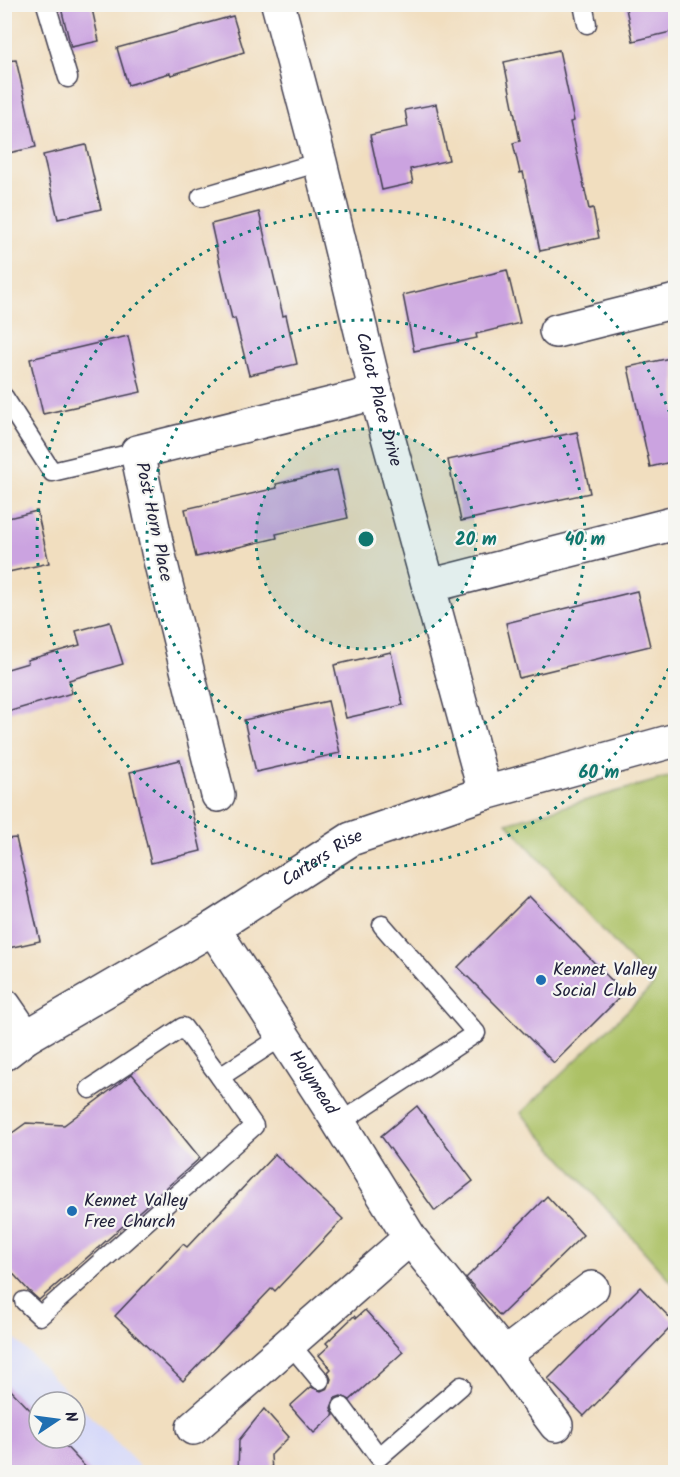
<svg xmlns="http://www.w3.org/2000/svg" width="680" height="1477" viewBox="0 0 680 1477" font-family="Kalam,sans-serif">
	<style>
		.built { fill: #d5d8f9; fill-rule: evenodd }
		.green { fill: #acc165; stroke: #677250; stroke-width: 1.5 }
		.building { fill: #cba3e0 }
		.lines { fill: none; stroke-linecap: round; stroke-linejoin: round }
		.lane-casing { stroke: #413e4f; stroke-width: 21 }
		.street-casing { stroke: #413e4f; stroke-width: 36 }
		.lane { stroke: #fff; stroke-width: 18 }
		.street { stroke: #fff; stroke-width: 33 }
		.ring { fill: none; stroke: #0f766e; stroke-width: 3; stroke-dasharray: 3 6 }
		.poi-dot { fill: #1f6fb2; stroke: #f6f6f2; stroke-width: 2 }
		.labels { text-anchor: middle; dominant-baseline: central; stroke-width: 4.5; stroke-linejoin: round; paint-order: stroke }
		.street-label { font-size: 18px; fill: #22223b; stroke: #f6f6f2 }
		.poi-label { font-size: 18px; fill: #22223b; stroke: #f6f6f2; text-anchor: start }
		.centre { fill: #0f766e; stroke: #f6f6f2; stroke-width: 3 }
		.ring-label { font-size: 18px; text-anchor: middle; font-weight: bold; fill: #0f766e; stroke: #f6f6f2; stroke-width: 4.5; stroke-linejoin: round; paint-order: stroke }
	</style>
	<rect width="100%" height="100%" fill="#f6f6f2"/>
	<filter id="ink" filterUnits="userSpaceOnUse"><feTurbulence type="fractalNoise" baseFrequency=".0167" numOctaves="2"/><feDisplacementMap in="SourceGraphic" scale="12" xChannelSelector="R" yChannelSelector="G"/><feConvolveMatrix kernelMatrix="1 2 1 2 8 2 1 2 1" color-interpolation-filters="sRGB"/></filter>
	<filter id="wash" filterUnits="userSpaceOnUse"><feTurbulence type="fractalNoise" baseFrequency=".008" numOctaves="4" result="noise"/><feDisplacementMap in="SourceGraphic" scale="24" xChannelSelector="R" yChannelSelector="G"/><feGaussianBlur stdDeviation="1.35" result="paint"/><feColorMatrix in="noise" values="0 0 0 0 0 0 0 0 0 0 0 0 0 0 0 0 0 1.4 0 .05"/><feComposite in="paint" operator="in"/></filter>
	<g filter="url(#wash)">
		<rect width="100%" height="100%" fill="#f1debf"/>
		<path class="built" d="M5,1328L145,1472H5ZM39,1402H75V1438H39Z"/>
		<path class="green" d="M675,775H676L675,1286L521,1113L653,986L507,823Z"/>
		<g id="blocks">
			<g class="building">
				<path d="M60,4H91L99,41L71,47Z"/>
				<path d="M625,4H675V31L633,41Z"/>
				<path d="M233,16L244,52L171,75L170,73L128,85L117,48Z"/>
				<path d="M559,50L574,121L570,122L589,209L593,208L599,238L540,251L523,172L520,173L513,143L520,141L504,62Z"/>
				<path d="M16,60L36,147L4,154V61Z"/>
				<path d="M436,104L449,160L410,169L413,183L382,190L370,135L408,127L405,110Z"/>
				<path d="M86,145L101,209L58,219L43,155Z"/>
				<path d="M259,212L283,316L286,315L297,364L249,375L235,318L232,319L211,224Z"/>
				<path d="M507,270L520,323L476,334L477,338L414,351L403,295Z"/>
				<path d="M128,336L141,392L43,414L30,359Z"/>
				<path d="M675,357V461L650,467L628,367Z"/>
				<path d="M577,432L590,493L461,521L448,460Z"/>
				<path d="M337,470L348,518L276,534L277,538L196,557L185,509L277,488L276,484Z"/>
				<path d="M37,511L49,563L4,573V519Z"/>
				<path d="M637,591L650,646L519,678L506,623Z"/>
				<path d="M110,622L123,664L69,680L72,693L4,713V670L28,663L27,660L80,645L76,631Z"/>
				<path d="M391,652L403,705L346,718L334,665Z"/>
				<path d="M328,701L340,753L256,772L244,720Z"/>
				<path d="M180,760L201,851L151,863L130,772Z"/>
				<path d="M16,838L40,941L4,949V839Z"/>
				<path d="M529,896L624,993L554,1063L458,967Z"/>
				<path d="M132,1074L200,1158L39,1300L29,1291L4,1264V1139L26,1123L64,1125Z"/>
				<path d="M417,1106L473,1181L435,1211L381,1136Z"/>
				<path d="M275,1154L343,1219L275,1291L272,1288L183,1381L115,1316L183,1244L187,1247Z"/>
				<path d="M547,1196L583,1235L500,1316L466,1278Z"/>
				<path d="M640,1287L675,1323L584,1416L548,1379Z"/>
				<path d="M365,1310L403,1352L350,1400L341,1396L335,1398L331,1408L334,1415L314,1433L290,1406L311,1387L321,1391L328,1388L331,1379L328,1372L331,1369L319,1355L329,1346L326,1343L354,1316L356,1318Z"/>
				<path d="M4,1383L39,1419V1438H58L91,1473H4Z"/>
				<path d="M264,1409L289,1437L271,1455L272,1473H238L239,1440Z"/>
			</g>
		</g>
	</g>
	<g filter="url(#ink)">
		<use href="#blocks" fill-opacity="0" stroke="#413e4f" stroke-width="1.5"/>
		<g class="lines">
			<defs>
				<g id="lane">
					<path d="M46,4L68,78"/>
					<path d="M583,4L587,24"/>
					<path d="M201,197L320,162"/>
					<path d="M4,397L52,472L137,452"/>
					<path d="M90,1089L183,1027L220,1077L283,1036"/>
					<path d="M339,1123L476,1033L382,925"/>
					<path d="M24,1301L40,1316L254,1126L220,1077"/>
					<path d="M290,1344L320,1380"/>
					<path d="M342,1407L379,1457L461,1386"/>
				</g>
				<g id="street">
					<path id="s1" d="M278,4L320,162L376,393L485,793"/>
					<path d="M556,331L676,301"/>
					<path d="M429,586L676,523"/>
					<path d="M218,795L159,556L137,452L376,393"/>
					<path id="s2" d="M213,928L333,1113L410,1238L504,1355L556,1425"/>
					<path d="M4,1005L26,1037"/>
					<path id="s3" d="M4,1054L26,1037L213,928L351,839L485,793L676,740"/>
					<path d="M504,1355L592,1288"/>
					<path d="M193,1428L410,1238"/>
				</g>
			</defs>
			<use href="#lane" class="lane-casing"/>
			<use href="#street" class="street-casing"/>
			<use href="#lane" class="lane"/>
			<use href="#street" class="street"/>
		</g>
	</g>
	<circle cx="366" cy="539" r="110" fill="#0f766e" fill-opacity=".12"/>
	<g class="ring">
		<circle cx="366" cy="539" r="110"/>
		<circle cx="366" cy="539" r="219"/>
		<path d="M675 652A329 329 0 1 1 675 426"/>
	</g>
	<g class="poi-dot">
		<circle cx="541" cy="980" r="6"/>
		<circle cx="72" cy="1211" r="6"/>
	</g>
	<g class="labels">
		<g class="street-label">
			<text stroke="none"><textPath href="#s1" startOffset="408">Calcot Place Drive</textPath></text>
			<text transform="translate(153 522) rotate(78)">Post Horn Place</text>
			<text stroke="none"><textPath href="#s3" startOffset="374">Carters Rise</textPath></text>
			<text stroke="none"><textPath href="#s2" startOffset="184">Holymead</textPath></text>
		</g>
		<g class="poi-label">
			<text x="553" y="970">Kennet Valley<tspan x="553" dy="21">Social Club</tspan></text>
			<text x="84" y="1201">Kennet Valley<tspan x="84" dy="21">Free Church</tspan></text>
		</g>
	</g>
	<circle cx="366" cy="539" r="9" class="centre"/>
	<g class="ring-label">
		<text x="476" y="545">20 m</text>
		<text x="585" y="545">40 m</text>
		<text x="599" y="778">60 m</text>
	</g>
	<rect width="680" height="1477" fill="none" stroke="#f6f6f2" stroke-width="24"/>
	<g transform="translate(57 1420) rotate(77)"><circle r="28" fill="#f6f6f2" stroke="#a1a1a9" stroke-width="1.5"/>
	<path d="M0-4.5L10 22L0 15L-10 22Z" fill="#1f6fb2"/>
	<text y="-9" font-size="16" font-weight="bold" text-anchor="middle" fill="#22223b">N</text>
	</g>
</svg>
